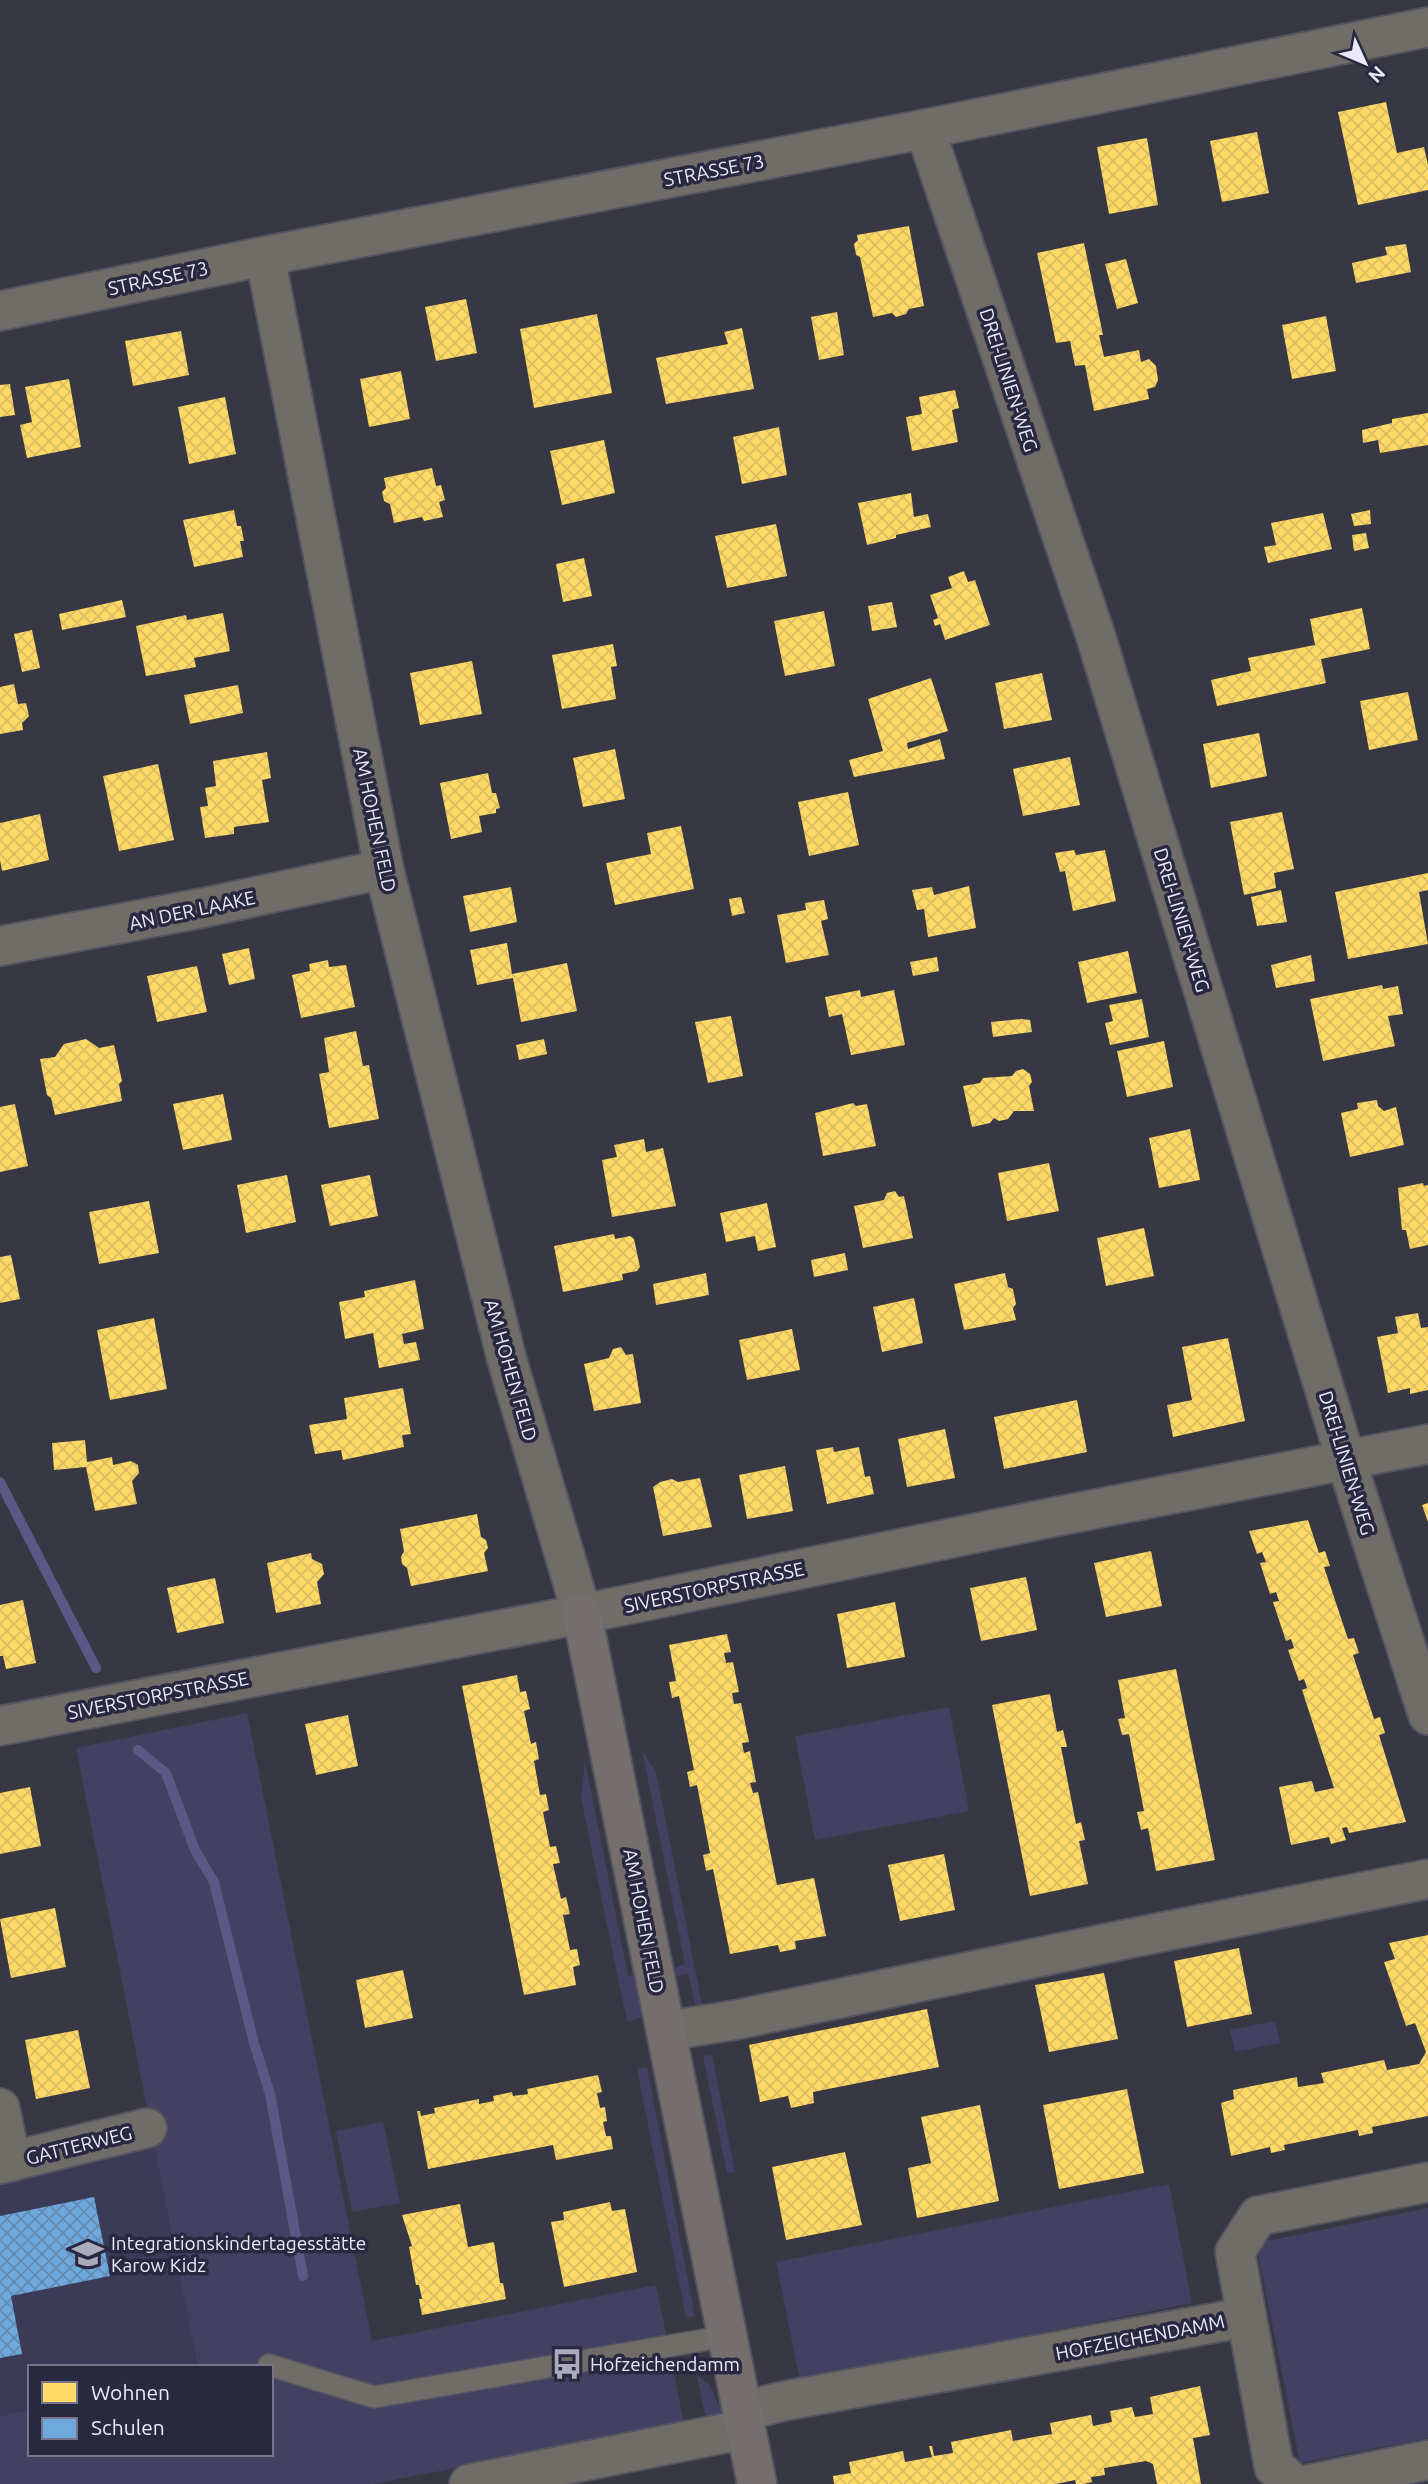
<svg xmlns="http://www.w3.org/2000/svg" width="1428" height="2484" viewBox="0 0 1428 2484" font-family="Ubuntu,sans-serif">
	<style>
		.built { fill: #3b3a57 }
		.green { fill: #424162 }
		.homes { fill: url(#homes-cross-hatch) }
		.schools { fill: url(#schools-cross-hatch) }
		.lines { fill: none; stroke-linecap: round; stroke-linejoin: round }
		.stream { stroke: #5a5884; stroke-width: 10 }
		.lane-casing { stroke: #555561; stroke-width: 24 }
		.street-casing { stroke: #555561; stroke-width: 42 }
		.secondary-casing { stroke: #555561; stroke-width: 42 }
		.lane { stroke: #706d69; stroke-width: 21 }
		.street { stroke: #706d69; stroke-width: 38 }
		.secondary { stroke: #746f6c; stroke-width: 38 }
		.labels { text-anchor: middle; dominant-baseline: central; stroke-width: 7; stroke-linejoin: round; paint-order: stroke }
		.street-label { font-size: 19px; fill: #e9e9fa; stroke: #292840 }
		.poi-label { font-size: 19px; fill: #e9e9fa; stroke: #292840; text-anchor: start }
	</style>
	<defs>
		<pattern id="homes-cross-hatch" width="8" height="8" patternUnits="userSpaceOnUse" patternTransform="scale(1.75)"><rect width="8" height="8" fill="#ffd966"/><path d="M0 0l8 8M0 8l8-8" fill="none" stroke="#dabc61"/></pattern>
		<pattern id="schools-cross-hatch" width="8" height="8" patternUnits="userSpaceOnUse" patternTransform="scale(1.75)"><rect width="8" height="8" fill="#6fa8dc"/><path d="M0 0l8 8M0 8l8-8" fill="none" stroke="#638bb0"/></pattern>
	</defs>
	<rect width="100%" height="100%" fill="#383845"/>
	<path class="built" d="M155,2147L198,2367H30V2410L0,2416V2177Z"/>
	<g class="green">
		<path d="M949,1707L969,1811L815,1840L795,1736Z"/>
		<path d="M247,1713L372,2341L656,2285L684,2423L373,2484H0V2416L30,2410V2454H271V2367H198L76,1748Z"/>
		<path d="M642,1750L656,1772L702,2005L696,2007L688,1974L676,1976L675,1967L685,1964Z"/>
		<path d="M585,1761L628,1976L638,1974L646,2016L627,2022L581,1798Z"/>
		<path d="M1275,2021L1280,2043L1235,2052L1230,2030Z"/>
		<path d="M712,2055L735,2172L727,2173L703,2056Z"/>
		<path d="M647,2067L695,2316L686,2318L637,2069Z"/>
		<path d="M383,2122L400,2203L352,2212L336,2131Z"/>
		<path d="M1169,2184L1192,2303L800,2381L776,2262Z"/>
		<path d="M1428,2208V2438L1300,2463L1256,2243Z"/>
		<path d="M697,2375L709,2384L725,2418L707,2425Z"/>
	</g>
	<g class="homes">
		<path d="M1386,102L1397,153L1424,147L1428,165V190L1358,205L1338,112Z"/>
		<path d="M1257,132L1269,193L1222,202L1210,141Z"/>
		<path d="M1147,138L1158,205L1109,214L1097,147Z"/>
		<path d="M909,226L924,306L909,309L906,314L896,317L892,313L873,317L860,257L856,255L854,244L858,240L857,235Z"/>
		<path d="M1084,243L1103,335H1099L1104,357L1139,350L1141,362L1149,359L1156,366L1158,380L1155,387L1147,389L1149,399L1094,411L1085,365L1075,366L1070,341L1056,343L1037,253Z"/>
		<path d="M1406,244L1411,272L1356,283L1352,263L1387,255L1385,247Z"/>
		<path d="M1126,259L1138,303L1117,309L1105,264Z"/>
		<path d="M466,299L477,353L436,361L425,307Z"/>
		<path d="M837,312L844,355L819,360L811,317Z"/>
		<path d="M597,314L612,393L534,408L520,329Z"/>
		<path d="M1326,316L1336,371L1292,379L1282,325Z"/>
		<path d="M742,328L754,389L666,404L656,358L728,344L724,332Z"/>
		<path d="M181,331L189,375L133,386L125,341Z"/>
		<path d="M401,371L410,419L369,427L360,379Z"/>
		<path d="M69,379L81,447L27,458L20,425L32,422L25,387Z"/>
		<path d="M10,384L15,415L0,417V385Z"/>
		<path d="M955,390L959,408L952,410L958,442L912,451L906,417L922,414L919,397Z"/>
		<path d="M225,397L236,454L189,464L178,407Z"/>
		<path d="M1428,413V445L1380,453L1378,440L1363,443L1362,430L1392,423V419Z"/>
		<path d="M779,427L787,475L742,484L733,437Z"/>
		<path d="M604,440L615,493L562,505L550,451Z"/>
		<path d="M432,468L436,486L441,485L445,500L439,502L443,517L424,521L422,517L394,523L390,504L384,501L382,492L386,488L384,478Z"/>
		<path d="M911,493L914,517L928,514L931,527L896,535V538L867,545L858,503Z"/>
		<path d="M234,510L237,526H241L244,541H240L243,557L194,567L183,520Z"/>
		<path d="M1370,510L1371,524L1354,526L1351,514Z"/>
		<path d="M1323,513L1332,549L1268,563L1264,547L1276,545L1271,523Z"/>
		<path d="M776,524L787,576L727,588L715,536Z"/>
		<path d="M1366,533L1369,548L1354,551L1352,535Z"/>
		<path d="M584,558L592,596L563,602L556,564Z"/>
		<path d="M964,571L968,582L975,580L990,625L945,640L940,624L935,626L933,620L938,618L930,595L952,588L948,577Z"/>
		<path d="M122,600L126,617L62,630L59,614Z"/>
		<path d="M892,602L897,627L872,631L868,606Z"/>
		<path d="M1362,608L1370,649L1321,659L1326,683L1217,706L1211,680L1251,671L1248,658L1315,645L1310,619Z"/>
		<path d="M824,611L835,666L785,676L774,621Z"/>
		<path d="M223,613L230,651L194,658L196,667L146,676L136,626L186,615L187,620Z"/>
		<path d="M32,630L40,668L22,672L14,634Z"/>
		<path d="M613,644L617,666L611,667L616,699L562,709L552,655Z"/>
		<path d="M472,661L482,714L420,725L410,673Z"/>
		<path d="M1042,673L1052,720L1004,729L995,683Z"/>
		<path d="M931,678L948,731L907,743L908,749L940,739L945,759L854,777L849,760L883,751L868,699Z"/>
		<path d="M14,684L18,704L26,703L29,716L22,723L23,730L0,734V687Z"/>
		<path d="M238,685L243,713L190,724L184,695Z"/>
		<path d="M1408,692L1418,740L1369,750L1360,701Z"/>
		<path d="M1259,733L1267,776L1211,788L1203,744Z"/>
		<path d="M615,749L625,799L583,807L573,758Z"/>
		<path d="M267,752L271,778L262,780L269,822L234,827V834L205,838L200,807L208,806L205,788L216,786L213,761Z"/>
		<path d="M1070,757L1080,805L1023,816L1013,769Z"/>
		<path d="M158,764L174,840L119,851L103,776Z"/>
		<path d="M488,773L492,793H496L500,808L496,809V813L479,816L482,832L451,839L440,783Z"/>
		<path d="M848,792L859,845L809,856L798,802Z"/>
		<path d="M1282,812L1294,869L1274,873L1276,888L1244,895L1230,822Z"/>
		<path d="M40,814L49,860L2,871L0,860V823Z"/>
		<path d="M681,826L694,889L615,905L606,863L651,854L647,833Z"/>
		<path d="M1074,850L1076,855L1105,850L1116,901L1073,911L1065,871L1060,872L1055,853Z"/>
		<path d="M1428,873V890L1419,892L1428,944L1348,959L1335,892Z"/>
		<path d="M969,886L976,928L928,937L924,909L917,910L912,890L932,887L934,895Z"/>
		<path d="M511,887L517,922L470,932L463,896Z"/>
		<path d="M1281,890L1287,922L1257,926L1251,897Z"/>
		<path d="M741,897L745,913L732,916L729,899Z"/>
		<path d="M824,900L828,919L821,921L829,955L786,963L777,915L806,910L805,903Z"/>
		<path d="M507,943L512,974L567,963L577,1011L521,1022L513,978L477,985L470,950Z"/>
		<path d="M249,948L255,979L229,985L222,954Z"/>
		<path d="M1128,951L1137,993L1087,1003L1078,962Z"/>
		<path d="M1311,955L1315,981L1276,988L1271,965Z"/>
		<path d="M937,957L939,971L913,976L910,962Z"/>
		<path d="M328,960L329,967L346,965L355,1007L301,1018L292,975L310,971L309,964Z"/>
		<path d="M197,966L207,1012L157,1022L147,976Z"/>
		<path d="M1382,985L1383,989L1398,986L1403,1014L1388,1016L1395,1046L1323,1061L1310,999Z"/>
		<path d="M860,990L861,997L894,990L905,1045L851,1055L842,1014L829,1017L825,997Z"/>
		<path d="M1142,999L1149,1037L1110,1045L1105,1023L1113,1021L1109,1005Z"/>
		<path d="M731,1016L743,1076L708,1083L695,1022Z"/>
		<path d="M1021,1019L1030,1020L1032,1032L993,1037L991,1022Z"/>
		<path d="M356,1031L363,1066L369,1065L379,1119L329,1128L319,1074L329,1072L324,1038Z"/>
		<path d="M86,1039L99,1048L114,1045L122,1081L119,1084L122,1101L55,1115L51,1098L47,1095L40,1059L55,1057L64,1044Z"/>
		<path d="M544,1039L547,1054L519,1060L516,1045Z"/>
		<path d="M1164,1041L1173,1087L1127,1097L1117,1051Z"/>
		<path d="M1023,1069L1030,1074L1032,1082L1029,1086L1034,1111H1014L1008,1119L999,1121L994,1118L990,1123L972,1127L963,1086L980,1083L983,1078L1012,1076L1016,1071Z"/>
		<path d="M223,1094L232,1140L183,1150L173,1104Z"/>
		<path d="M1377,1100L1378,1106L1384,1111L1396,1107L1404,1145L1350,1157L1341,1113L1358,1109L1357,1103Z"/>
		<path d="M853,1103L856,1106L867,1104L876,1146L823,1156L815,1113Z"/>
		<path d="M15,1104L28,1166L0,1172V1107Z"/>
		<path d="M1190,1129L1200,1180L1159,1188L1149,1138Z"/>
		<path d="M644,1139L646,1152L663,1148L676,1206L612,1217L602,1160L617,1157L614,1145Z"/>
		<path d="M1049,1163L1059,1211L1007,1221L998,1173Z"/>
		<path d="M287,1175L296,1222L246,1233L237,1185Z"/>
		<path d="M370,1175L378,1216L330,1226L321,1185Z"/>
		<path d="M1423,1183L1424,1186L1428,1185V1245L1410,1249L1406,1230H1402L1398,1188Z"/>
		<path d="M895,1191L899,1197L904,1196L913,1238L863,1248L854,1206L884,1200L887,1193Z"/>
		<path d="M149,1201L159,1253L99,1264L89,1212Z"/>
		<path d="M767,1203L776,1247L758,1251L755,1236L726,1242L720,1213Z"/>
		<path d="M1144,1228L1154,1276L1106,1286L1097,1238Z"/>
		<path d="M614,1234L615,1239L630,1236L634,1239L640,1267L637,1271L622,1274L623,1280L563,1292L554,1246Z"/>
		<path d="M845,1253L848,1270L814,1277L811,1260Z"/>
		<path d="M11,1255L20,1299L0,1303V1257Z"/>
		<path d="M706,1273L709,1295L656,1305L653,1284Z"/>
		<path d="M1005,1273L1008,1287L1013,1289L1016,1304L1013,1308L1016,1320L964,1330L954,1284Z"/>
		<path d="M415,1280L424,1329L402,1334L404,1344L416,1342L420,1360L379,1368L373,1333L345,1339L339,1302L365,1297L364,1291Z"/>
		<path d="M914,1298L923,1343L882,1352L873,1307Z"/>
		<path d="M1418,1313L1421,1328L1428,1327V1390L1410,1394V1388L1388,1393L1377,1337L1398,1333L1395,1317Z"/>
		<path d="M154,1318L167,1389L110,1400L97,1330Z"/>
		<path d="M792,1329L800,1370L747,1380L739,1340Z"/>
		<path d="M1228,1338L1245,1421L1173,1437L1167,1405L1192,1400L1182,1347Z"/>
		<path d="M621,1347L626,1355L633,1354L641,1403L594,1411L584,1364L609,1358L613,1349Z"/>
		<path d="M403,1388L411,1434L402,1435L404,1447L343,1460L341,1450L315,1454L309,1425L347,1419L344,1398Z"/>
		<path d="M1077,1400L1087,1452L1004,1469L994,1417Z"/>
		<path d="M945,1429L955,1478L907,1487L898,1439Z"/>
		<path d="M85,1440L87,1462L112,1457L113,1465L131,1461L138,1465L139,1473L132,1481L137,1504L95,1511L86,1467L54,1470L52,1443Z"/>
		<path d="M833,1447L834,1452L859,1447L865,1477L870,1476L874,1494L827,1504L816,1450Z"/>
		<path d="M785,1466L793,1511L747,1519L739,1475Z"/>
		<path d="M700,1478L712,1527L663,1536L653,1487L660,1482L672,1479L678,1482Z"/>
		<path d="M1428,1503V1522L1422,1505Z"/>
		<path d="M477,1514L481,1537L486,1540L488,1548L484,1553L488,1571L411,1586L407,1568L402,1564L401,1557L404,1551L400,1529Z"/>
		<path d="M1308,1520L1319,1553L1325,1551L1330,1566L1324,1567L1348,1639L1354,1638L1359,1653L1353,1655L1374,1719L1380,1717L1385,1733L1379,1735L1406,1822L1349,1833L1347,1827L1342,1828L1346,1840L1331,1844L1329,1837L1291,1845L1279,1787L1312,1781L1315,1792L1334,1788L1302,1690L1307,1688L1304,1679L1299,1681L1288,1650L1294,1648L1291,1639L1286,1641L1273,1602L1279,1601L1276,1592L1270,1594L1260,1563L1266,1562L1262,1552L1257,1554L1249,1531Z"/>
		<path d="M1151,1551L1162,1606L1106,1617L1094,1563Z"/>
		<path d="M311,1553L312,1559L322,1564L324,1574L317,1582L321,1604L276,1613L267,1563Z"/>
		<path d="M1026,1577L1037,1630L981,1641L970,1588Z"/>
		<path d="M215,1578L224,1623L177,1633L167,1588Z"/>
		<path d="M23,1600L36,1663L6,1669L3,1656H0V1605Z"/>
		<path d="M895,1602L905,1657L847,1668L837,1614Z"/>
		<path d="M727,1634L731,1652L724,1653L726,1663L733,1662L739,1692L732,1693L734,1704L741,1703L749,1742L742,1743L744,1753L750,1751L756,1782L750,1783L753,1793L758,1792L777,1885L814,1878L826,1936L795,1941L796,1949L780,1952L778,1945L730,1954L713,1869L706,1871L703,1855L710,1853L697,1785L690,1787L687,1772L694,1770L679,1696L672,1698L669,1682L676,1681L669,1645Z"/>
		<path d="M1176,1669L1215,1860L1156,1871L1148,1828L1141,1830L1137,1812L1144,1811L1129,1734L1122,1735L1118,1719L1125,1718L1118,1680Z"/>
		<path d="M517,1675L520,1692L526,1691L530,1709L524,1711L531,1744L536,1742L539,1759L534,1761L540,1795L546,1794L549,1810L543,1812L550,1847L556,1846L560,1863L553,1864L561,1899L566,1897L570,1914L563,1915L570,1950L577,1949L580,1965L573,1967L576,1985L524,1995L462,1686Z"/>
		<path d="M1050,1694L1057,1732L1063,1730L1067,1747H1061L1076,1824L1081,1822L1085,1840L1079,1841L1088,1884L1030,1896L992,1705Z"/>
		<path d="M348,1715L358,1766L316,1775L305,1724Z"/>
		<path d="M30,1787L41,1846L0,1854V1793Z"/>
		<path d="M944,1854L955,1910L900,1921L888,1865Z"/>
		<path d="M55,1908L66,1967L11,1978L0,1919Z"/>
		<path d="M1428,1935V2116L1372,2127L1373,2133L1359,2136L1358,2130L1284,2145L1285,2150L1271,2153L1270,2147L1231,2156L1221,2103L1234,2099L1233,2090L1297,2077L1298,2087L1324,2083L1321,2073L1384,2060L1387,2070L1419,2064L1426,2052L1415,2023L1406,2026L1384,1962L1395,1959L1389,1943Z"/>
		<path d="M1239,1948L1252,2014L1187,2027L1174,1961Z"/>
		<path d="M403,1970L413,2018L365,2028L356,1980Z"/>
		<path d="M1104,1973L1118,2039L1049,2052L1035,1985Z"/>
		<path d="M927,2009L939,2067L813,2092L814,2103L791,2108L788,2096L760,2102L749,2045Z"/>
		<path d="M78,2030L90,2088L36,2099L25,2040Z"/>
		<path d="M598,2075L602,2092L597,2093L600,2108L605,2107L607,2121L603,2122L606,2136H611L613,2149L556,2160L553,2145L428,2169L417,2111H420L421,2116L435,2113L434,2108L479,2099V2104L494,2101L493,2096L512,2092L513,2096L528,2094L527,2089Z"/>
		<path d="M1127,2089L1144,2173L1059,2189L1043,2105Z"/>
		<path d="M980,2105L999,2201L917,2218L908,2168L931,2163L921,2117Z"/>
		<path d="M845,2152L862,2225L786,2240L772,2167Z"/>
		<path d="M610,2202L612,2211L625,2209L637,2272L564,2287L551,2222L564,2220L563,2212Z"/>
		<path d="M460,2204L468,2247L494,2242L500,2283H503L506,2299L422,2315L419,2299H422L419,2285H416L409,2247L412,2246L402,2215Z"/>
		<path d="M1200,2386L1210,2435L1193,2438L1201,2484H1157L1153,2464L1146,2461L1104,2468L1105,2475L1091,2477L1092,2482L1084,2484H1076L1075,2480L1056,2484H834L833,2476L851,2473L849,2462L903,2451L905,2462L932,2457L929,2446H932L934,2456L953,2453L951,2442L1011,2430L1013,2441L1034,2437L1052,2434L1050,2423L1091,2415L1093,2426L1112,2422L1110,2411L1132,2407L1135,2417L1153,2414L1150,2397Z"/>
	</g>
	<path class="schools" d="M94,2197L110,2276L11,2296L22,2354L0,2358V2216Z"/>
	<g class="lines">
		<g class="stream">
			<path d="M0,1482L96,1668"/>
			<path d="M138,1750L166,1773L195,1850L214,1882L254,2043L270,2094L303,2276"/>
		</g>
		<defs>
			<path id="lane" d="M269,2365L374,2397L727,2336"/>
			<g id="street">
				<path d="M925,129L1096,637L1346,1460L1428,1715"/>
				<path d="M265,256L384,869L507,1360L582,1614"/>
				<path d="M0,311L265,256L925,129L1428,27"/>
				<path d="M0,946L202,908L384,869"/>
				<path d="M0,1726L582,1614L1049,1518L1428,1444"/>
				<path d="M666,2031L735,2020L1132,1938L1428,1879"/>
				<path d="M0,2108L11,2162"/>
				<path d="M0,2164L147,2128"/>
				<path d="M743,2411L784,2401L1247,2317"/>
				<path d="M469,2484L746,2429"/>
				<path d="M1295,2484L1274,2467L1235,2252L1258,2216L1428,2182"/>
				<path d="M1310,2484L1428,2460"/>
			</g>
			<path id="secondary" d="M582,1614L757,2484"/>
		</defs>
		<use href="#lane" class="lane-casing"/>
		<use href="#street" class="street-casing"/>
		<use href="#secondary" class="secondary-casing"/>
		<use href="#lane" class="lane"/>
		<use href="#street" class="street"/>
		<use href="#secondary" class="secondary"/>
	</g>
	<defs>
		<symbol id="school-bare" viewBox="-9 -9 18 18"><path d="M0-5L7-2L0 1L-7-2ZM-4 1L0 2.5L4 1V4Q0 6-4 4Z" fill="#ababbb" stroke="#292840" stroke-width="2.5" paint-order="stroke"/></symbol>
		<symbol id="bus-bare" viewBox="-9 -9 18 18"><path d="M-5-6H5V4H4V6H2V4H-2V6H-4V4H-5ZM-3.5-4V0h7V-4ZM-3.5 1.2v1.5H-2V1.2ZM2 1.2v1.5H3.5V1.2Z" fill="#ababbb" stroke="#292840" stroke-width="2.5" paint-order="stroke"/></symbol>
	</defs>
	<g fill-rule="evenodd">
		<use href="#school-bare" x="66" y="2232" width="44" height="44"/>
		<use href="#bus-bare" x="545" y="2342" width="44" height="44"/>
	</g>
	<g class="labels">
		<g class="street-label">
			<text transform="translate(714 170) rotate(-11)">STRASSE 73</text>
			<text transform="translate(158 278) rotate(-12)">STRASSE 73</text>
			<text transform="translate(1009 380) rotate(72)">DREI-LINIEN-WEG</text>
			<text transform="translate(375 820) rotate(78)">AM HOHEN FELD</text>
			<text transform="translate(192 910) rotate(-12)">AN DER LAAKE</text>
			<text transform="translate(1182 920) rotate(73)">DREI-LINIEN-WEG</text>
			<text transform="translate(511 1370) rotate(74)">AM HOHEN FELD</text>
			<text transform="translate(1347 1463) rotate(73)">DREI-LINIEN-WEG</text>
			<text transform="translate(714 1587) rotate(-12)">SIVERSTORPSTRASSE</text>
			<text transform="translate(158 1695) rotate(-11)">SIVERSTORPSTRASSE</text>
			<text transform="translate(644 1921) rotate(79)">AM HOHEN FELD</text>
			<text transform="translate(79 2145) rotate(-14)">GATTERWEG</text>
			<text transform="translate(1140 2337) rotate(-11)">HOFZEICHENDAMM</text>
		</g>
		<g class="poi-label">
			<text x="111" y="2243">Integrationskindertagesstätte<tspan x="111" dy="22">Karow Kidz</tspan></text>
			<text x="590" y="2364">Hofzeichendamm</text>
		</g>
	</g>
	<rect x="28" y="2365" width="245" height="91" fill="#292840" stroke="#76758a" stroke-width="2"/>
	<rect x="42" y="2382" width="35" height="21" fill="#ffd966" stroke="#76758a" stroke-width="2"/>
	<text x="91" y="2400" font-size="21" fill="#e9e9fa">Wohnen</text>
	<rect x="42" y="2418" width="35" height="21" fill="#6fa8dc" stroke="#76758a" stroke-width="2"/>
	<text x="91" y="2435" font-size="21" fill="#e9e9fa">Schulen</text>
	<g transform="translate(1365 63) rotate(134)" stroke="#292840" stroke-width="5" paint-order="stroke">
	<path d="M0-5L12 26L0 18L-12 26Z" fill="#e9e9fa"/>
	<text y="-10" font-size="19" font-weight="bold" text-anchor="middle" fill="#e9e9fa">N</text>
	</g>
</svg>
